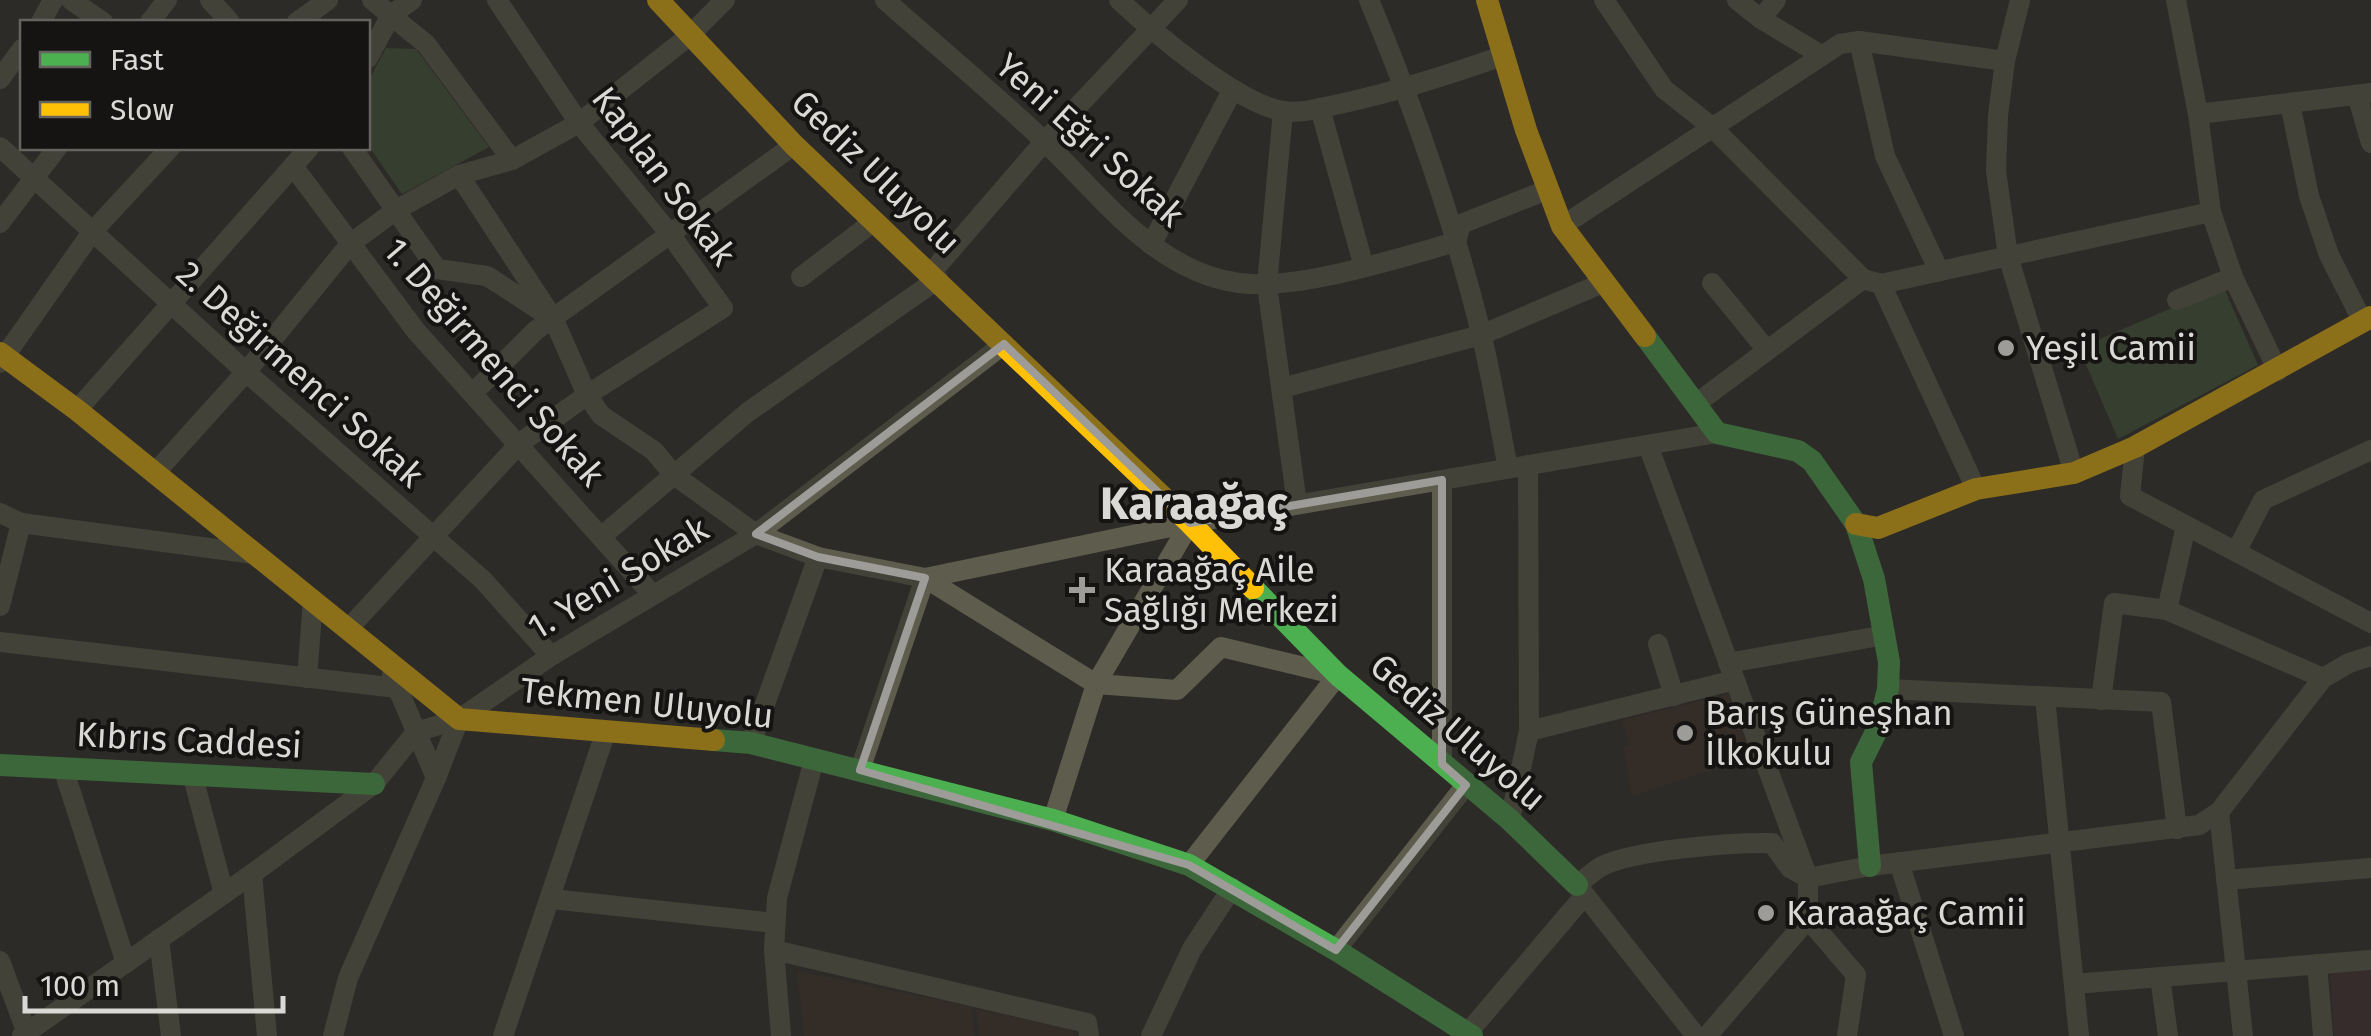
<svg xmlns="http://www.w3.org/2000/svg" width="2371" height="1036" viewBox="0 0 2371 1036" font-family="'Fira Sans',sans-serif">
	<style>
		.commercial { fill: #3e2d30 }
		.education { fill: #3d2e26 }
		.green { fill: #405639 }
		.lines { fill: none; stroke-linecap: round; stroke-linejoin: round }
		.street { stroke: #5e5d4d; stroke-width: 20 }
		.fast { stroke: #4caf50; stroke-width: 22 }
		.slow { stroke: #ffc107; stroke-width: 22 }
		.marked { fill: none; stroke: #9d9c99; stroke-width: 8; stroke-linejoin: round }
		.poi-dot { fill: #9d9c99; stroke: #151412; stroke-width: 4 }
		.labels { text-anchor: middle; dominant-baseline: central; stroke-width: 8; stroke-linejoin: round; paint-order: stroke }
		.street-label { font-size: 35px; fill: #dad9d6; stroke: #151412 }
		.poi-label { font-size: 35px; fill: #dad9d6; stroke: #151412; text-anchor: start }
		.district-label { font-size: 45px; font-weight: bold; fill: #dad9d6; stroke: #151412 }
	</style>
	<rect width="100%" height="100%" fill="#2d2b28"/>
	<path class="commercial" d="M2371,970V1036H2334L2330,973Z"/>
	<g class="education">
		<path d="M1729,694L1752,757L1632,796L1623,747L1630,745L1622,720Z"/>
		<path d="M797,971L972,1007L975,1036H804Z"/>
		<path d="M976,1009L1073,1029L1074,1036H979Z"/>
	</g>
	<g class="green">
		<path d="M386,48L416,49L489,147L402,194L368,145V82Z"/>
		<path d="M2223,286L2258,365L2118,439L2079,348Z"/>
	</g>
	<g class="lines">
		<g class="street">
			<path d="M71,0L103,22"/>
			<path d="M210,0L230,22"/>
			<path d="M372,0L426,44L512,160"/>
			<path d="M885,0C938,47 994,93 1045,142C1102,197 1156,272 1239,283C1297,291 1398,258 1456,242L1461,224L1547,190"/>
			<path d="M1119,0C1153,32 1238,104 1283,111C1301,114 1325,107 1344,103C1399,91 1451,74 1505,55"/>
			<path d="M1369,0C1414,108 1453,219 1481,333C1492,378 1499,423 1508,468"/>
			<path d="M1604,0L1664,89L1712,127L1863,279"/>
			<path d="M1737,0L1761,19L1821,55"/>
			<path d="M2020,0L2005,61L1998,115L1996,171L2008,256L2074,473"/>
			<path d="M2176,0L2198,114L2211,212L2233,277L2278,371"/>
			<path d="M1761,19L1776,0"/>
			<path d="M41,22L53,0"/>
			<path d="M150,22L167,0"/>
			<path d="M297,22L328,0"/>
			<path d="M1859,41L1885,156L1939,271"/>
			<path d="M368,58L391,15L412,0"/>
			<path d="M0,79L22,49"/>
			<path d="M2357,95L2371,143"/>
			<path d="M2290,103L2309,196L2329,255L2363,322"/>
			<path d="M1320,108L1364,267"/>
			<path d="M1283,111L1267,285L1297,504"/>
			<path d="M2198,114L2371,93"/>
			<path d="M0,147L246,372L483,580L551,656"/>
			<path d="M352,148L437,269L487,276L544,313"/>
			<path d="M293,166L416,331L652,594"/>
			<path d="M459,175L554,320L587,395L601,415L654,451L674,475L756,534L818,557L925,578L1190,523L1717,433"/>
			<path d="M0,223L57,148"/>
			<path d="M1562,226L1840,44L1859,41L2005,61"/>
			<path d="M1151,245L1233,89"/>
			<path d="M931,273L1045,141L1178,0"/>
			<path d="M801,277L873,222"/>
			<path d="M1712,283L1766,349"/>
			<path d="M1881,284L2211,212"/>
			<path d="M2177,300L2233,277"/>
			<path d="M0,363L92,232L170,148"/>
			<path d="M1282,388L1481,335L1605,282"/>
			<path d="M473,393L535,331L794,145"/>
			<path d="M1697,403L1863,279L1881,284L1976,489"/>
			<path d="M77,410L309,148"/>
			<path d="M1648,445L1808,878V919L1856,975L1847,1036"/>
			<path d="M2135,447L2130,496L2371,623"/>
			<path d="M154,474L246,372L350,244L396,210L459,175L512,160L579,123L689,36L725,0"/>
			<path d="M0,513L21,523L254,554"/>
			<path d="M602,536L748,412L938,279"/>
			<path d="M2236,552L2263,500L2371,450"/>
			<path d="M0,606L21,523"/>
			<path d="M2167,610L2186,526"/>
			<path d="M348,629L520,443L587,395L723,308L670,234L579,123L497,0"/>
			<path d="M0,642L397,688"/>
			<path d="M1658,644L1674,696"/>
			<path d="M1728,663L1885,635"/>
			<path d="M392,675L436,778"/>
			<path d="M307,678L313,600"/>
			<path d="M1888,689L2161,702L2177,829"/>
			<path d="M2045,697L2079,1036"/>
			<path d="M2101,700L2114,603L2167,610L2323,678"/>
			<path d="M1529,731L1735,680"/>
			<path d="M751,743L818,557"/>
			<path d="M1442,764V480"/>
			<path d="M63,768L126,963"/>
			<path d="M860,770L925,578L1096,684L1177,690L1221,647L1338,675L1189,865"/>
			<path d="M193,777L224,894"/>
			<path d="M2219,812L2243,1036"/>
			<path d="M1053,820L1096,684L1190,523"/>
			<path d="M1510,820L1529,731L1528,465"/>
			<path d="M1899,862L1954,1036"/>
			<path d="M252,874L267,1036"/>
			<path d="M2226,880L2371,868"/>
			<path d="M552,899L774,923"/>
			<path d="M159,939L171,1036"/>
			<path d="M774,950L1087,1023L1089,1036"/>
			<path d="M1336,950L1466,785"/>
			<path d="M0,961L28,1036"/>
			<path d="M2317,964L2323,1036"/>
			<path d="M2160,977L2168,1036"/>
			<path d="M2074,984L2371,960"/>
			<path d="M22,1036L252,874L374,784L416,732L459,719L551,656L756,534L1004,344"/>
			<path d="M333,1036L348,978L436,778L459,719"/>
			<path d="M503,1036L606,731"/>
			<path d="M781,1036L774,950L777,898L814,760"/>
			<path d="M1151,1036L1192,949L1232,888"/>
			<path d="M1465,1036L1585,895"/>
			<path d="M1696,1036L1577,885C1585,879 1593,871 1602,866C1635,850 1734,842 1772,843L1790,868L1808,878L1870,866L2199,825L2219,812L2323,678L2349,663L2371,656"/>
			<path d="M1707,1036L1808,919"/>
		</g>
		<g class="fast">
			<path d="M1645,336L1717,433L1798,451L1812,461L1856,524L1874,579L1889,662L1888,689L1879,726L1861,762L1870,866"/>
			<path d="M1253,588L1338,675L1510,820L1577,885"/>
			<path d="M714,740L751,743L1053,820L1189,865L1336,950L1472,1036"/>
			<path d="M0,765L374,784"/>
		</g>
		<g class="slow">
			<path d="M658,0L794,145L1190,523L1253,588"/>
			<path d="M1487,0L1526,130L1562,226L1645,336"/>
			<path d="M0,353L77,410L459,719L714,740"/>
			<path d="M1856,524L1878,528L1976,489L2074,473L2135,447L2371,317"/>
		</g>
	</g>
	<path d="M0 0H2371V1036H0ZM1004,344L1190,523L1442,480V764L1466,785L1336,950L1189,865L860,770L925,578L818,557L756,534Z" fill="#2d2b28" fill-opacity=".55" fill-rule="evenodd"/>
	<path class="marked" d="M1004,344L1190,523L1442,480V764L1466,785L1336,950L1189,865L860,770L925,578L818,557L756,534Z"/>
	<g class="poi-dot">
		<circle cx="2006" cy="348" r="10"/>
		<path d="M1077 575h10v10h10v10h-10v10h-10v-10h-10v-10h10z"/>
		<circle cx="1685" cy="733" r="10"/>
		<circle cx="1766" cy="913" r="10"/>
	</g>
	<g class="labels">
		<g class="street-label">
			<text transform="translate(1090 140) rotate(42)">Yeni Eğri Sokak</text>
			<text transform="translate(876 172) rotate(44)">Gediz Uluyolu</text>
			<text transform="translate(664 176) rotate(53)">Kaplan Sokak</text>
			<text transform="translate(494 362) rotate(49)">1. Değirmenci Sokak</text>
			<text transform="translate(300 374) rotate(42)">2. Değirmenci Sokak</text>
			<text transform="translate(618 578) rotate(-31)">1. Yeni Sokak</text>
			<text transform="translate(647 703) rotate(6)">Tekmen Uluyolu</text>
			<text transform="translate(1458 732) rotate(41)">Gediz Uluyolu</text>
			<text transform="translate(189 740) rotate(3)">Kıbrıs Caddesi</text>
		</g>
		<g class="poi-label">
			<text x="2026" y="348">Yeşil Camii</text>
			<text x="1104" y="570">Karaağaç Aile<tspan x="1104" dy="40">Sağlığı Merkezi</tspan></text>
			<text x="1705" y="713">Barış Güneşhan<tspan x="1705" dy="40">İlkokulu</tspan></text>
			<text x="1786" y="913">Karaağaç Camii</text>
		</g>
		<g class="district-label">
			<text x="1194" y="504">Karaağaç</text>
		</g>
	</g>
	<rect x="20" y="20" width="350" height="130" fill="#151412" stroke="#646360" stroke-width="2.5"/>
	<rect x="40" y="52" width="50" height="15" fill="#4caf50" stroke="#646360" stroke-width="2.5"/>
	<text x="110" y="70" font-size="30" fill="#dad9d6">Fast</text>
	<rect x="40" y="102" width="50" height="15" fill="#ffc107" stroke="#646360" stroke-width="2.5"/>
	<text x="110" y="120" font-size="30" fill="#dad9d6">Slow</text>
	<path d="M25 996v15h258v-15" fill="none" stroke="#dad9d6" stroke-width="5"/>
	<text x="40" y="996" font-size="30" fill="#dad9d6" stroke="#151412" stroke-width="8" paint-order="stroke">100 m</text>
</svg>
